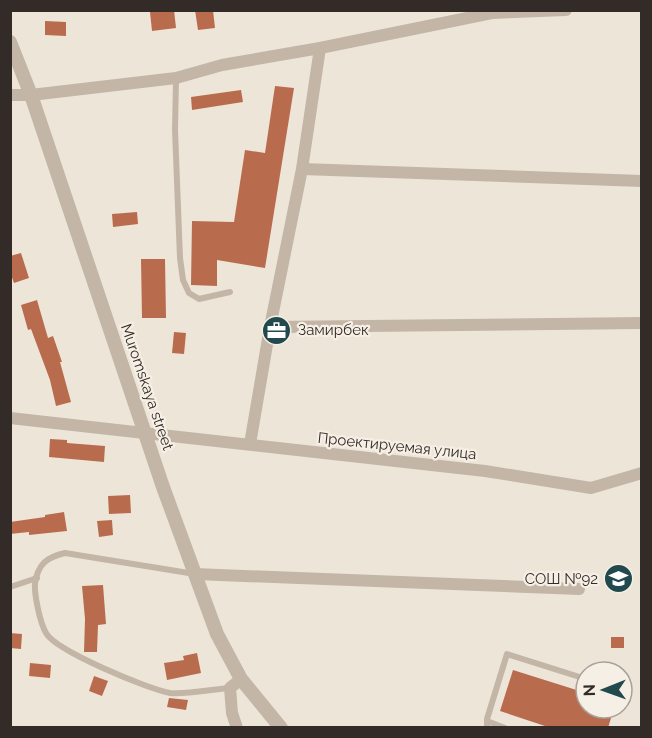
<svg xmlns="http://www.w3.org/2000/svg" width="652" height="738" viewBox="0 0 652 738" font-family="Raleway,sans-serif">
	<style>
		.building { fill: #b96c4d }
		.lines { fill: none; stroke-linecap: round; stroke-linejoin: round }
		.service { stroke: #c4b6a7; stroke-width: 6 }
		.minor { stroke: #c4b6a7; stroke-width: 12 }
		.tertiary { stroke: #c4b6a7; stroke-width: 14 }
		.labels { text-anchor: middle; dominant-baseline: central; stroke-width: 4.5; stroke-linejoin: round; paint-order: stroke }
		.poi-label { font-size: 15px; fill: #322b27; stroke: #f6efe5; text-anchor: start }
		.street-label { font-size: 15px; fill: #322b27; stroke: #f6efe5 }
	</style>
	<rect width="100%" height="100%" fill="#eee5d9"/>
	<g class="building">
		<path d="M163,10H174L176,28L152,31L150,12Z"/>
		<path d="M195,10H213L215,28L198,30Z"/>
		<path d="M45,21L66,22V36L45,35Z"/>
		<path d="M275,86L294,88L265,268L217,260V286L191,285L192,221L234,222L245,150L265,153Z"/>
		<path d="M241,90L243,102L192,110L191,97Z"/>
		<path d="M137,212L138,224L113,227L112,214Z"/>
		<path d="M21,253L29,278L14,283L10,272V256Z"/>
		<path d="M141,259H165L166,318H142Z"/>
		<path d="M37,300L48,338L53,336L62,362H60L71,402L56,406L50,380L31,329L28,330L21,305Z"/>
		<path d="M174,332L186,333L184,354L172,353Z"/>
		<path d="M50,439L67,440V443L105,446L104,462L49,457Z"/>
		<path d="M130,495L131,513L109,514L108,496Z"/>
		<path d="M64,512L67,531L29,535V532L10,534V522L45,517V515Z"/>
		<path d="M112,520L113,535L99,537L97,521Z"/>
		<path d="M103,585L106,624L98,625L97,652H84L85,619L82,586Z"/>
		<path d="M10,633L22,634L21,649L10,648Z"/>
		<rect x="611" y="637" width="13" height="11"/>
		<path d="M197,653L201,673L167,680L164,663L184,660L183,656Z"/>
		<path d="M30,663L51,665L50,678L29,676Z"/>
		<path d="M513,670L586,693V708H614L608,728H551L500,711Z"/>
		<path d="M94,676L108,681L102,696L89,691Z"/>
		<path d="M169,698L188,700L186,710L167,707Z"/>
	</g>
	<g class="lines">
		<g class="service">
			<path d="M176,79L175,130L180,258L183,280L189,293L199,299L230,292"/>
			<path d="M195,574L65,553C47,557 38,564 35,583C34,594 40,623 46,633C56,651 148,689 170,693C184,695 214,689 230,688"/>
			<path d="M10,587L37,578"/>
			<path d="M487,721L505,728"/>
			<path d="M487,728V719L507,654L586,679"/>
		</g>
		<g class="minor">
			<path d="M10,95H31L176,78L222,65L320,48L492,13L566,10"/>
			<path d="M302,169L642,181"/>
			<path d="M270,327L642,323"/>
			<path d="M10,418L485,471L591,488L642,473"/>
			<path d="M250,444L270,327L302,169L320,48"/>
			<path d="M195,574L579,589"/>
			<path d="M237,728L232,713L230,688L241,679"/>
		</g>
		<path class="tertiary" d="M10,42L31,95L163,487L217,634L241,679L281,728"/>
	</g>
	<defs>
		<symbol id="office-disc" viewBox="-11 -11 22 22"><circle r="9.5" fill="#21494e" stroke="#f6efe5"/><path d="M-6-3h4V-5.5h4V-3h4V5H-6ZM-1-4.5V-3h2v-1.5ZM-6 0V1H6V0Z" fill="#fff"/></symbol>
		<symbol id="school-disc" viewBox="-11 -11 22 22"><circle r="9.5" fill="#21494e" stroke="#f6efe5"/><path d="M0-5L7-2L0 1L-7-2ZM-4 1L0 2.5L4 1V4Q0 6-4 4Z" fill="#fff"/></symbol>
	</defs>
	<g fill-rule="evenodd">
		<use href="#office-disc" x="260" y="314" width="33" height="33"/>
		<use href="#school-disc" x="602" y="562" width="33" height="33"/>
	</g>
	<g class="labels">
		<g class="poi-label">
			<text x="298" y="330">Замирбек</text>
			<text x="598" y="579" text-anchor="end">СОШ №92</text>
		</g>
		<g class="street-label">
			<text transform="translate(147 387) rotate(71)">Muromskaya street</text>
			<text transform="translate(397 446) rotate(6)">Проектируемая улица</text>
		</g>
	</g>
	<rect width="652" height="738" fill="none" stroke="#322b27" stroke-width="24"/>
	<g transform="translate(604 690) rotate(269)"><circle r="28" fill="#f6efe5" stroke="#a8a199" stroke-width="1.5"/>
	<path d="M0-4.5L10 22L0 15L-10 22Z" fill="#21494e"/>
	<text y="-9" font-size="16" font-weight="bold" text-anchor="middle" fill="#322b27">N</text>
	</g>
</svg>
